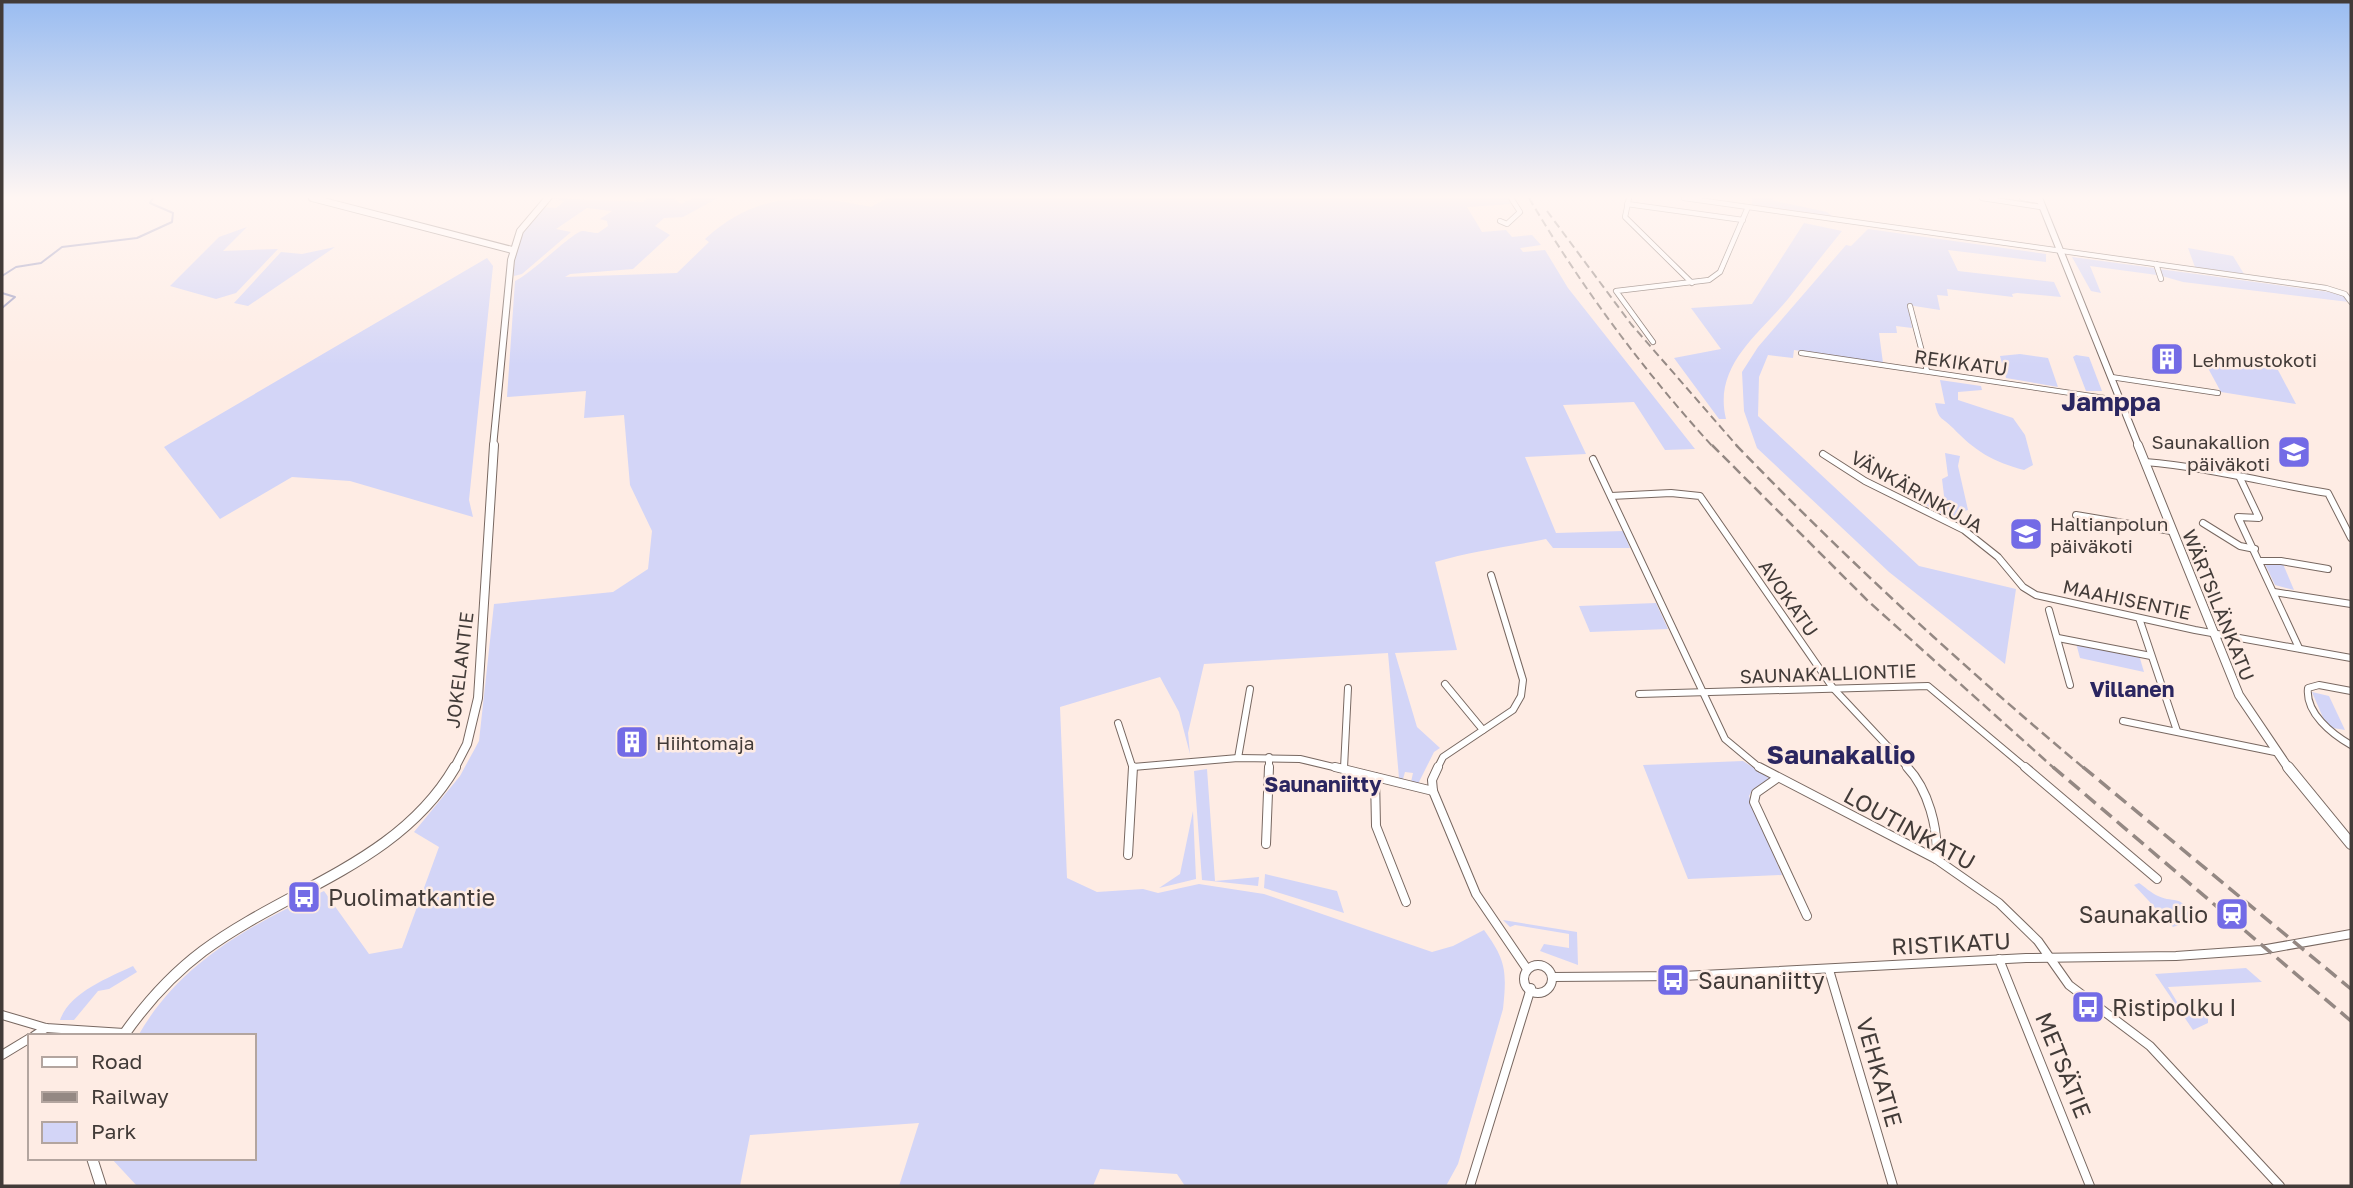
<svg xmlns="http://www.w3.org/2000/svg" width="2353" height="1188" viewBox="0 0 2353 1188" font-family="'Golos Text',sans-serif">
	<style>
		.green { fill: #d3d5f7 }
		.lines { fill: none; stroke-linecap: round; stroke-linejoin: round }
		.stream { stroke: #9d9dc3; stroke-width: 2 }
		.minor-far2-casing { stroke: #786861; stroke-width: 6 }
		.minor-far1-casing { stroke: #786861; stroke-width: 8 }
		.minor-casing { stroke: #786861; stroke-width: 10 }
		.tertiary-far2-casing { stroke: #786861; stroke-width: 8 }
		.tertiary-far1-casing { stroke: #786861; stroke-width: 10 }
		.tertiary-casing { stroke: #786861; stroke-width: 12 }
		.minor-far2 { stroke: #fff; stroke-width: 4.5 }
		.minor-far1 { stroke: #fff; stroke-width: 6 }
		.minor { stroke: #fff; stroke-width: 8 }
		.tertiary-far2 { stroke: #fff; stroke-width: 6 }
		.tertiary-far1 { stroke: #fff; stroke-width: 8 }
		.tertiary { stroke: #fff; stroke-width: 10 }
		.rail-far2 { stroke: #948883; stroke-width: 2; stroke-dasharray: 8 4.5; stroke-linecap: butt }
		.rail-far1 { stroke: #948883; stroke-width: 2.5; stroke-dasharray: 10 5; stroke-linecap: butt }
		.rail { stroke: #948883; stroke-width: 3.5; stroke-dasharray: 14 7; stroke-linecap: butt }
		.labels { text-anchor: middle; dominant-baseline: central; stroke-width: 5; stroke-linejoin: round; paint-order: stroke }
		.poi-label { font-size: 19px; fill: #423b38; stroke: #feece4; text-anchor: start }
		.street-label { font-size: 19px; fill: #423b38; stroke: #feece4 }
		.neighbourhood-label { font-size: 21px; font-weight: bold; fill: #2b2660; stroke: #feece4 }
		.near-street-label { font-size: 23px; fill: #423b38; stroke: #feece4 }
		.near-poi-label { font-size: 23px; fill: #423b38; stroke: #feece4; text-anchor: start }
		.district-label { font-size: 26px; font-weight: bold; fill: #2b2660; stroke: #feece4 }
	</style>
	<rect width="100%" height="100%" fill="#feece4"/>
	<g class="green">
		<path d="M552,198L644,202L647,198H673L681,204L693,198H718L683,217L664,218L655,226L670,235L633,269L570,274L565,277L677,273L709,242L705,239C758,191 807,194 871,207L887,198H1508L1512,204L1467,207L1482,232L1506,230L1512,237L1532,235L1541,245L1520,248L1523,252L1545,250L1568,288L1695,449L1665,450L1634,402L1563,405L1586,454L1525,457L1556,533L1623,531L1630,548H1553L1546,539C1508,547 1472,551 1435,562L1457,650L1395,653L1417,727L1440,748L1434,752L1418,784L1411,782L1413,773L1405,772L1403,779L1399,778L1388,653L1204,664L1188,733L1190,754L1179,712L1160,677L1060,707L1067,878L1097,892L1143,889L1158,893L1199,884L1264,894L1432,952L1453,946L1484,930C1506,960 1507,971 1503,1009L1458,1164L1446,1186H1185L1177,1174L1100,1169L1093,1186H899L919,1123L750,1135L740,1186H137L111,1158H254V1036H138C179,963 251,924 324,891L369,954L402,948L439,847L414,832L460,776L479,741L494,604L613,592L648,569L652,531L630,485L624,415L584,418L586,391L507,397L515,281C532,273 573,232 582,231C586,231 593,233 598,233L608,226L607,221L600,219L612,211L587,208L556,229L571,232L522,274L514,276C514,248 523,230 539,207L556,208L565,201Z"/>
		<path d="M1752,198H1773L1774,201L1827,212L1833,217L1752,205Z"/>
		<path d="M1804,223L1842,231C1824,253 1806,276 1788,299C1758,335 1713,366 1726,419H1719L1674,358L1721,349L1691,308L1752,304Z"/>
		<path d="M247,227L223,251L278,249L236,293L216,299L170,286L219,237Z"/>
		<path d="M1868,229L2046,254V262L1948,250L1958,271L2054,282L2061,297L2017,293L2012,294L2013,297L1947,289L1948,296L1937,295L1940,310L1908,305L1912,328L1896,326L1897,333H1879L1883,363L1794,350L1793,358L1768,355L1759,377L1758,416L1919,566L2016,589L2005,664L1889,572L1757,448L1744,411L1742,372L1758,347L1846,245L1851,246Z"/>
		<path d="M335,247L248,306L234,303L281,252L302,254Z"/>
		<path d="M2188,248L2233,256L2244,274L2195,267Z"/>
		<path d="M2072,257L2154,268L2157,275L2090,266L2101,293L2091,291Z"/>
		<path d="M487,258L493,266L469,500L473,517L350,481L292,477L220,519L164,447Z"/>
		<path d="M2159,269L2329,292L2344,296L2349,302L2183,282L2162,276Z"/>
		<path d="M2020,354L2048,358L2058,387L2006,378L2000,356Z"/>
		<path d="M2076,355L2089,357L2102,391H2086L2073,357Z"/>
		<path d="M2203,359L2278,370L2296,404L2221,392Z"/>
		<path d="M1940,380L1981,386L1982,390L1958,392V400L2013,418L2025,435L2033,465L2024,470C1993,462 1975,451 1953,428C1941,416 1939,421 1935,403L1945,404Z"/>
		<path d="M1945,453L1960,456L1958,466L1968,510L1960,512L1963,524L1919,502L1945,504L1942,479L1948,476Z"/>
		<path d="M2268,563L2283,564L2294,590L2275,585L2265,564Z"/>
		<path d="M1656,603L1668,629L1590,632L1579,606Z"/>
		<path d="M2076,643L2139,655L2144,672L2080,658Z"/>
		<path d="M2312,692L2329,696L2345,730L2327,727Z"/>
		<path d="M1743,761L1770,778L1752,790L1749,796L1782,875L1688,879L1643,765Z"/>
		<path d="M1207,769L1215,881L1259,877L1258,886L1202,880L1194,771Z"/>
		<path d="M1193,811L1196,879L1159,888L1180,874Z"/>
		<path d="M1265,874L1337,891L1344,913L1264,888Z"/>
		<path d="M2139,883C2145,887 2151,893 2158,896C2175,904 2185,893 2190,921L2173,927L2134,885Z"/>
		<path d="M1503,920L1577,932L1578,965L1540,951L1544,944L1569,948V934L1515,925L1510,927Z"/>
		<path d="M133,966L137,972L109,989L98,991L74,1020H60C70,992 108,978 133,966Z"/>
		<path d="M2246,968L2262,982L2168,987L2185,1015L2208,1013V1023L2193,1030L2155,974Z"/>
	</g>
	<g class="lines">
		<g class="stream">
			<path d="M2,276L16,267L41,263L62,247L137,238L172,222L173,213L150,203L153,198"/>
			<path d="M2,293L15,297L2,308"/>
		</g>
		<defs>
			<g id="minor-far2">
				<path d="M1629,198L1625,217L1692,283"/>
				<path d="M1684,198L2326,288L2345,294L2351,302"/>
				<path d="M1982,198L2041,207"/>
				<path d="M2022,198L2039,201"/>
				<path d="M1627,204L1743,220"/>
				<path d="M1500,221L1507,224L1520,212L1511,198"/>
				<path d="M2156,264L2161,279"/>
				<path d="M1910,306L1927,371"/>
				<path d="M1653,342L1616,291L1709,280L1720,272L1748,207"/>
				<path d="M1801,353L2118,400"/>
				<path d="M2111,377L2218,393"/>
			</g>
			<g id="minor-far1">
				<path d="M1823,454L1865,481L1964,530L1998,557L2023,587L2036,595L2195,630L2351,658"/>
				<path d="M1593,459L1725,739L1761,769"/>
				<path d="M2145,462C2207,467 2267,483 2328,493L2351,538"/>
				<path d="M2240,478L2259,518L2238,517L2299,648"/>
				<path d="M1611,496L1671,493L1700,496L1833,688L1909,769"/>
				<path d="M2076,515L2171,531"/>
				<path d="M2203,523L2240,546L2255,549"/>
				<path d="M2260,561H2281L2328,569"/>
				<path d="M2274,592L2351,604"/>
				<path d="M2049,610L2070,685"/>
				<path d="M2139,618L2177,731"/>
				<path d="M2058,638L2151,656"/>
				<path d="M1445,684L1483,730"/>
				<path d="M2351,691L2319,685L2308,688C2305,713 2332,734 2351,745"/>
				<path d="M1639,694L1928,686L2027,769"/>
				<path d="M2123,721L2275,752"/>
				<path d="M1118,723L1133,769"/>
				<path d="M1238,758L1250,689"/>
				<path d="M1133,767L1238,758L1300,759L1342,769"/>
				<path d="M1344,768L1348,688"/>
				<path d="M1269,769V757"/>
				<path d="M1437,769L1443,757L1513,710L1521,696L1523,680L1491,575"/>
			</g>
			<g id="minor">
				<path d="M1335,767L1433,791"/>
				<path d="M1438,767L1432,780L1433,791L1476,894L1527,969"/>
				<path d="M1759,767L1936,859L1999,903L2038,941L2069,985L2150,1046L2280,1186"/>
				<path d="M1907,767C1928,789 1939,829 1936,859"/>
				<path d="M2025,767L2157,879"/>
				<path d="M1375,777L1376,826L1406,902"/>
				<path d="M1776,779L1756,793L1754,802L1807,916"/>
				<path d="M1266,844L1269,767"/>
				<path d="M1128,855L1133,767"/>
				<path d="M1999,959L2090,1186"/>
				<circle cx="1538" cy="979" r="14"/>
				<path d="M1829,970L1893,1186"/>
				<path d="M1552,977L1683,976L2026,958L2176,956L2261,950L2351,934"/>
				<path d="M2,1015L46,1028L124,1033"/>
				<path d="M34,1036L46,1028"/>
				<path d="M2,1055L30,1038"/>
				<path d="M1470,1186L1531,988"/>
			</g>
			<g id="tertiary-far2">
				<path d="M312,198L512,250"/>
				<path d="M2039,198L2139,447"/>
				<path d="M493,447L511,260L520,231L548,198"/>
			</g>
			<g id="tertiary-far1">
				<path d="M2138,445L2239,695L2289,769"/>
				<path d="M454,769L467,744L478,698L494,445"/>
			</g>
			<g id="tertiary">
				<path d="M2288,767L2351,844"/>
				<path d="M123,1036C146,1003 171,975 203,951C288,888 399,863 455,767"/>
				<path d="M92,1158L101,1186"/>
			</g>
		</defs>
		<use href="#minor-far2" class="minor-far2-casing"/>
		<use href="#minor-far1" class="minor-far1-casing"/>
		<use href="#minor" class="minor-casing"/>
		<use href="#tertiary-far2" class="tertiary-far2-casing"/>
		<use href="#tertiary-far1" class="tertiary-far1-casing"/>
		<use href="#tertiary" class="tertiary-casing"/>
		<use href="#minor-far2" class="minor-far2"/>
		<use href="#minor-far1" class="minor-far1"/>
		<use href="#minor" class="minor"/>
		<use href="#tertiary-far2" class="tertiary-far2"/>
		<use href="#tertiary-far1" class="tertiary-far1"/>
		<use href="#tertiary" class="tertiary"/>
		<g class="rail-far2">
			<path d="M1529,198C1582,288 1643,370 1713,447"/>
			<path d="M1547,211L1631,324L1738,447"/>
		</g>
		<g class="rail-far1">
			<path d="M1712,445L1868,601L2055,769"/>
			<path d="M1736,445C1847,560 1963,667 2085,769"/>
		</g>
		<g class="rail">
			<path d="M2053,767L2351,1021"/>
			<path d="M2083,767L2351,989"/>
		</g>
	</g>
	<linearGradient id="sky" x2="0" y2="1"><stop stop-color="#99bcf1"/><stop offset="0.54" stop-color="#fff6f3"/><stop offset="1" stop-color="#fff6f3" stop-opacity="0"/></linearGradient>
	<rect width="2353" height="365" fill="url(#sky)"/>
	<defs>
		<symbol id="building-square" viewBox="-11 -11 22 22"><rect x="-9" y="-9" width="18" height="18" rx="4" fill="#736be6" stroke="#feece4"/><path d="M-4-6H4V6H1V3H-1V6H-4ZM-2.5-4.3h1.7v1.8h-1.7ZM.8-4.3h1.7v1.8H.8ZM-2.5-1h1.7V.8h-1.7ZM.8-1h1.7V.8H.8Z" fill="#fff"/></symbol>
		<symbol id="school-square" viewBox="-11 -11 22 22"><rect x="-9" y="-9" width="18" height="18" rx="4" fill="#736be6" stroke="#feece4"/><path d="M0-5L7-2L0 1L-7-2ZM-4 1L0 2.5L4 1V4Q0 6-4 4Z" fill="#fff"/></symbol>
		<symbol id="bus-square" viewBox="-11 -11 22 22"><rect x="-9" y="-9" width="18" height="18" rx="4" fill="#736be6" stroke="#feece4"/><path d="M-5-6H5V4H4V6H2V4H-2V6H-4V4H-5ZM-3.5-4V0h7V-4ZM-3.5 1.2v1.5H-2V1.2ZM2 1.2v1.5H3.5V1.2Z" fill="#fff"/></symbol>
		<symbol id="station-square" viewBox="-11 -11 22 22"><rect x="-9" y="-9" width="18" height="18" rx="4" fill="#736be6" stroke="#feece4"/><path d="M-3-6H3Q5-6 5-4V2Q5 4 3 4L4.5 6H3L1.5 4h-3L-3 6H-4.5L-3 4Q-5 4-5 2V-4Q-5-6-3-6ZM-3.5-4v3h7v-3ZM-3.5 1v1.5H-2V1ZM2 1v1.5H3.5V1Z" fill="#fff"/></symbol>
	</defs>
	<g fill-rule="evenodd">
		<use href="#building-square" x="2148" y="340" width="38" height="38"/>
		<use href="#school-square" x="2275" y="433" width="38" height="38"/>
		<use href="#school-square" x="2007" y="515" width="38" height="38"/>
		<use href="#building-square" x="613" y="723" width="38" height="38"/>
		<use href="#bus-square" x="285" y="878" width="38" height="38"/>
		<use href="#station-square" x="2213" y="895" width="38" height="38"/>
		<use href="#bus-square" x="1654" y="961" width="38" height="38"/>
		<use href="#bus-square" x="2069" y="988" width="38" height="38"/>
	</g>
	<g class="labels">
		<g class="poi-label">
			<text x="2192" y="359">Lehmustokoti</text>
			<text x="2270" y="441" text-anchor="end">Saunakallion<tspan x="2270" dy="22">päiväkoti</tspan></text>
			<text x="2050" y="523">Haltianpolun<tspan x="2050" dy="22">päiväkoti</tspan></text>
			<text x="656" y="742">Hiihtomaja</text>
		</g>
		<g class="street-label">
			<text transform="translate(1961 362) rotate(8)">REKIKATU</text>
			<text transform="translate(1917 491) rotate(29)">VÄNKÄRINKUJA</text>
			<text transform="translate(1789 598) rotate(55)">AVOKATU</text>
			<text transform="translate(2127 599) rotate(12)">MAAHISENTIE</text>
			<text transform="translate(2219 605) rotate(68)">WÄRTSILÄNKATU</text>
			<text transform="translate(459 670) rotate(-83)">JOKELANTIE</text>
			<text transform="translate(1828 673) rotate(-2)">SAUNAKALLIONTIE</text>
		</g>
		<g class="neighbourhood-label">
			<text x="2132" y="689">Villanen</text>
			<text x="1323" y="784">Saunaniitty</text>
		</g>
		<g class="near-street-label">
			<text transform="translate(1910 828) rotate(29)">LOUTINKATU</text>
			<text transform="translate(1951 943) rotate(-3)">RISTIKATU</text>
			<text transform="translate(2064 1065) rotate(68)">METSÄTIE</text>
			<text transform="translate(1880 1072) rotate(74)">VEHKATIE</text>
		</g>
		<g class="near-poi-label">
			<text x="328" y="897">Puolimatkantie</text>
			<text x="2208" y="914" text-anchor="end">Saunakallio</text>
			<text x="1698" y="980">Saunaniitty</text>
			<text x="2112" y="1007">Ristipolku I</text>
		</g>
		<g class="district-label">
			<text x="2111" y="401">Jamppa</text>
			<text x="1841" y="754">Saunakallio</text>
		</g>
	</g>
	<rect width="2353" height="1188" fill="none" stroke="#423b38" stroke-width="7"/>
	<rect x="28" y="1034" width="228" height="126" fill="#feece4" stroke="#b3a59f" stroke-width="2"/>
	<rect x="42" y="1057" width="35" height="10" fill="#ffffff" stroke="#b3a59f" stroke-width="2"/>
	<text x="91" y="1069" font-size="21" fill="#423b38">Road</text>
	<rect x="42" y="1092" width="35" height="10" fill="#948883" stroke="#b3a59f" stroke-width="2"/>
	<text x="91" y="1104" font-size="21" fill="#423b38">Railway</text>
	<rect x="42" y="1122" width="35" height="21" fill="#d3d5f7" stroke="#b3a59f" stroke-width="2"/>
	<text x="91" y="1139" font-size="21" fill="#423b38">Park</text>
</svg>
